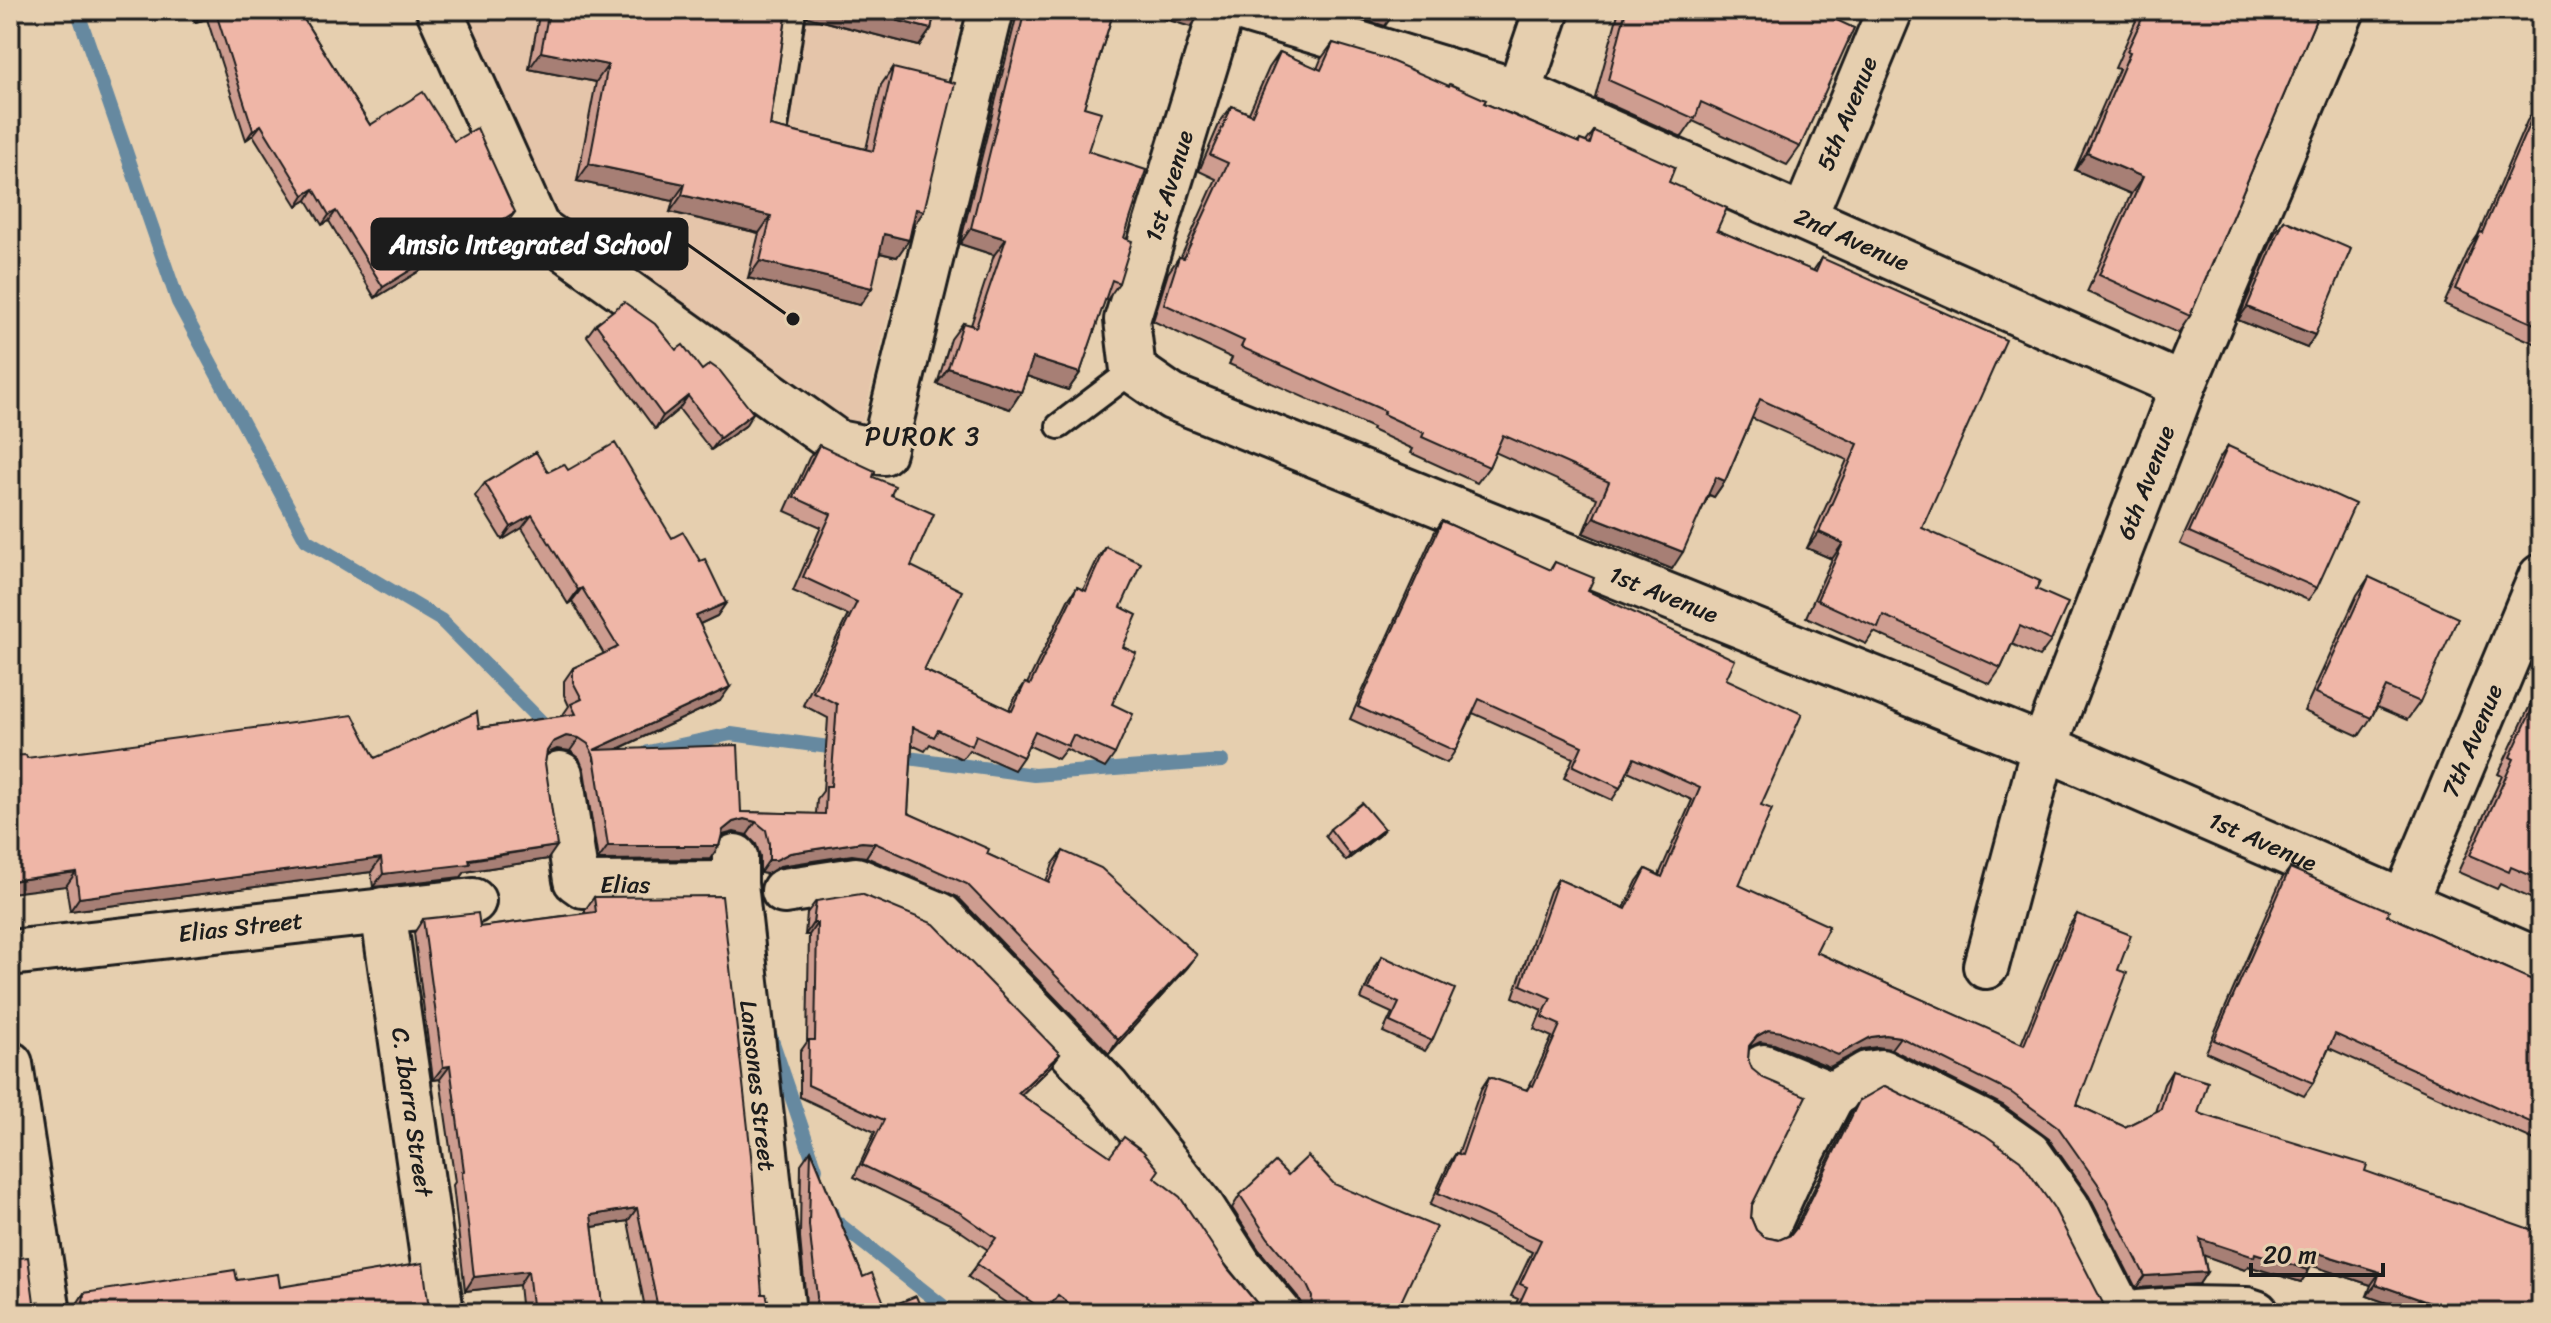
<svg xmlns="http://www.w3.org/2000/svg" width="2551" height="1323" viewBox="0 0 2551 1323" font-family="Sriracha,sans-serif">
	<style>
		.built { fill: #e5c5aa }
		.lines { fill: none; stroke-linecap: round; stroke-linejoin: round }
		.stream { stroke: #6689a0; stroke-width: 14 }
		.service-casing { stroke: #1c1c1c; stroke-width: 30 }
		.minor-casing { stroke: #1c1c1c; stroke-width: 50 }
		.service { stroke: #e6cfaf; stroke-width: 24 }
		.minor { stroke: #e6cfaf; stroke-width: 44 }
		.wall { fill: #ce9d90; stroke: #1c1c1c; stroke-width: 2 }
		.shaded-wall { fill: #a77f75; stroke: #1c1c1c; stroke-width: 2 }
		.building { fill: #efb6a7; stroke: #1c1c1c; stroke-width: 2 }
		.labels { text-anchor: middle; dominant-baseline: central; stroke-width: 6; stroke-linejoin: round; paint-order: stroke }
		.street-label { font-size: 24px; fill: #1c1c1c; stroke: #e6cfaf }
		.neighbourhood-label { font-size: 26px; letter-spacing: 2px; fill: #1c1c1c; stroke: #e6cfaf }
		.leader { fill: none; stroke: #1c1c1c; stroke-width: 3 }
		.callout-dot { fill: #1c1c1c; stroke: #e6cfaf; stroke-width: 3 }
		.callout { fill: #1c1c1c; stroke: #1c1c1c; stroke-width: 3 }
		.callout-label { font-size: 26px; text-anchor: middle; font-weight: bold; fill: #fff }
	</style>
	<rect width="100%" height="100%" fill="#e6cfaf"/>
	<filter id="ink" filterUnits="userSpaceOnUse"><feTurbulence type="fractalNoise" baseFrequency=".0125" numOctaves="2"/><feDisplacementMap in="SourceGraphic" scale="16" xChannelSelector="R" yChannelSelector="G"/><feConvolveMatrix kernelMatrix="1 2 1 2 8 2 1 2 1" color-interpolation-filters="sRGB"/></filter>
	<g filter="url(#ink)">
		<path class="built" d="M463,10H963L859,436L538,203Z"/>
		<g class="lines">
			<g class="stream">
				<path d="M77,10L178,302L306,540L441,620L584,765L596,763"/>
				<path d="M648,752L731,734L844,749"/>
				<path d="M893,756L1034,775L1222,761"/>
				<path d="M770,1034L816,1169"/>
				<path d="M831,1211L834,1220L952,1313"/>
			</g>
			<defs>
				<g id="service">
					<path d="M775,128L793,10"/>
					<path d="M1059,426L1133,370"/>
				</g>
				<g id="minor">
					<path d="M439,10L537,228L838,443L883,452L991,10"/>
					<path id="s1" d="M1222,10L1127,320L1133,370L1172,397L2044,747L2541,962"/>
					<path id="s2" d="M1245,10L1519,92L2183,386"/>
					<path d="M1519,92L1547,10"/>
					<path id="s3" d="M1804,217L1890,10"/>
					<path id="s4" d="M560,774L576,880L583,885L735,884"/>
					<path id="s5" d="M735,857V884L783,1313"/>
					<path d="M784,891L856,880L940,915L1107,1088L1201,1206L1239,1265L1279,1313"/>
					<path id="s6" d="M2404,903L2541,577"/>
					<path id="s7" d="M383,910L441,1313"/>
					<path id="s8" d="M10,953L473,901"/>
					<path id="s9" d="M1986,966L2044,747L2183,386L2342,10"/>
					<path d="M10,1064L48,1313"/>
					<path d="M1764,1067L1832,1095L1867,1074L1881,1072L1989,1126L2029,1154L2067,1207L2121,1313"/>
					<path d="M1767,1227L1792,1172L1832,1095"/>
					<path d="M2139,1313L2185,1309L2247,1310L2256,1313"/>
				</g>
			</defs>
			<use href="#service" class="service-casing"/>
			<use href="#minor" class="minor-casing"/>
			<use href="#service" class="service"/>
			<use href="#minor" class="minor"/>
		</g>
		<g class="wall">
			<path d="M191,10H298L370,125L454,141L515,212L507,223L452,257L449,253L375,298L329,221L322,225L307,200L297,206L253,135L246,140L207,19L195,22Z"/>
			<path d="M540,10H787L770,126L866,149L881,85L893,68L912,228L897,257L880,253L860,305L748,278L759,233L670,212L673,201L577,181L596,82L529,69Z"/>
			<path d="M807,10H935L931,29L919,46L807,17Z"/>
			<path d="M1018,10H1114L1084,107L1088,151L1124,238L1119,283L1107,300L1105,299L1080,373L1068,390L1027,376L1021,392L1010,409L937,384L951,339L963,323L971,325L994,255L960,244Z"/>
			<path d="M1619,10H1815L1800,147L1787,165L1693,121L1682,137L1595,98Z"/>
			<path d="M2125,10H2320L2190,316L2178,333L2087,292L2131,194L2075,170L2119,69L2115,68L2138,16Z"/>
			<path d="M1333,43L1484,103L1578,143L1580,140L1586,142L1594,131L1669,182L1717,230L1813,271L1822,258L1922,528L2036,589L2051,641L2039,657L2012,644L2001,668L1990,684L1874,632L1866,644L1806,617L1832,559L1807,548L1847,460L1752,418L1725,481L1714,497L1709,495L1672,569L1583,533L1597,498L1495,452L1489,467L1477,483L1411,453L1413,449L1372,430L1373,428L1229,364L1232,358L1153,321L1168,273L1179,257H1181L1216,179L1199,171L1220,122L1232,106L1249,113L1269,68L1280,52L1317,69L1321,59Z"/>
			<path d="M2537,106L2541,108V346L2444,304L2470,247L2478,235L2527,121Z"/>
			<path d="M2284,220L2307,348L2238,320L2275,233Z"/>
			<path d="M596,324L676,350L745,426L711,450L679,409L655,429L587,336Z"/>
			<path d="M819,445L873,477L891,495L911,566L924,670L1009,710L1016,696L1025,683L1027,684L1068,600L1077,587L1083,590L1097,560L1106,547L1121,607L1123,647L1112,704L1115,754L1105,768L1066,749L1058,759L1028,745L1023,757L1014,770L969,750L962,759L930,744L925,751L912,745L908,813L987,854L1046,881L1053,864L1063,851L1197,955L1187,968L1109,1054L958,897L866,857L852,855L780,866L767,874L760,873V856L756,844L747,835L734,832L722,836L719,846L710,859L598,860L584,770L579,758L570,751L557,749L546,754L545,763L548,859L465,872L461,877L373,887L371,872L70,911L66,886L27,758H375L479,728L562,716L569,706L564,695V681L573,668L604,654L572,601L568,604L522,528L502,540L475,496L485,483L548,472L568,470L672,538L726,603L717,616L700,624L720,701L616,750L741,812L816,814L817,799L823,791L828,718L803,705L848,615L793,591L821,527L785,511L809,458Z"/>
			<path d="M2228,446L2317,588L2308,600L2180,544L2219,459Z"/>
			<path d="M1442,521L1550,570L1555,562L1588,591L1726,679L1761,805L1739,885L1816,952L2021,1044L2069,926L2077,914L2118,970L2077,1105L2125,1127L2155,1112L2164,1084L2172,1071L2198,1113L2365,1171L2541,1313H2416L2367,1296L2371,1285L2311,1265L2309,1270L2301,1282L2248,1266L2245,1270L2204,1255L2207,1272L2199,1284L2136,1288L2089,1196L2049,1139L2003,1105L1891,1049L1877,1047L1863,1049L1830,1067L1774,1044L1760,1042L1749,1047L1748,1059L1752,1205L1751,1218L1756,1230L1764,1237L1779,1240L1792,1234L1851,1113L1859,1101L2108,1313H1512L1518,1299L1511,1296L1532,1252L1430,1205L1448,1165L1456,1153L1458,1154L1481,1089L1489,1077L1526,1090L1530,1085L1552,1037L1534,1029L1542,1010L1513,997L1550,891L1558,879L1624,908L1637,881L1646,869L1659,875L1692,800L1628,771L1620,788L1612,800L1564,778L1573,758L1473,713L1455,751L1447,763L1350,719L1434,533Z"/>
			<path d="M2369,577L2420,702L2407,720L2377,707L2371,718L2359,736L2304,711L2357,595Z"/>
			<path d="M2541,682V903L2500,884L2497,889L2458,872L2502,776L2498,774Z"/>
			<path d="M1330,829H1384L1379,835L1346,861L1325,836Z"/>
			<path d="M2290,868L2387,915L2541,984V1143L2329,1048L2313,1083L2304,1096L2206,1052L2281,880Z"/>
			<path d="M594,897L762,1294L772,1313H646L628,1221L592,1227L603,1313H522L519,1285L465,1291L453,1185L455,1182L440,1079L433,1080L414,933L423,919L480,927L585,913V910Z"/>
			<path d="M816,901L1060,1054L1051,1066L1021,1095L1110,1156L1154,1177L1265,1313H1058L1050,1307L1045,1313H1021L968,1277L988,1250L950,1224L854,1177L875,1132L800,1097V1052L807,1042L809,935H805L807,913Z"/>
			<path d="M1382,956L1432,1041L1425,1051L1383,1032L1392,1013L1361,999L1375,966Z"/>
			<path d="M811,1150L863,1277L886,1308L923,1313H807L800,1238L801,1164Z"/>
			<path d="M1240,1195L1400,1304L1421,1313H1303V1308L1298,1297L1259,1250L1232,1208Z"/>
			<path d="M237,1280L280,1287L428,1301L434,1313H72L73,1310L84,1293Z"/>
		</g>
		<g class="shaded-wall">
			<path d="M208,10H213L207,19L195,22L203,12Z"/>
			<path d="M812,10H856L931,29L919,46L807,17Z"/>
			<path d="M1136,10H1199L1202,11L1191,27Z"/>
			<path d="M1344,10H1396L1385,26L1342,13Z"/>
			<path d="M541,52L608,65L596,82L529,69Z"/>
			<path d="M261,125L253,135L246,140L253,130Z"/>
			<path d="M2087,153L2143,177L2131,194L2075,170Z"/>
			<path d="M589,164L685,184L673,201L577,181Z"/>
			<path d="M314,189L307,200L297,206L304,195Z"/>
			<path d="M682,195L771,216L759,233L670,212Z"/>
			<path d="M916,209L924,211L912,228Z"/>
			<path d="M336,211L329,221L322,225L329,215Z"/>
			<path d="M515,212L507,223L452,257L459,247Z"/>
			<path d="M971,228L1006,239L994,255L960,244Z"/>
			<path d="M884,234L909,240L897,257L872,251Z"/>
			<path d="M456,242L449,253L375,298L383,287Z"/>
			<path d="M760,261L872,288L860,305L748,278Z"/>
			<path d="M2247,307L2315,335L2307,348L2238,320Z"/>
			<path d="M1033,358L1080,373L1068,390L1021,374Z"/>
			<path d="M948,368L1021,392L1010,409L937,384Z"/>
			<path d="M688,396L679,409L655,429L663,416Z"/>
			<path d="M753,413L745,426L711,450L720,438Z"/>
			<path d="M1716,477L1725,481L1714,497L1705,493Z"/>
			<path d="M532,515L522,528L502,540L511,527Z"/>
			<path d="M1594,517L1683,552L1672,569L1583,533Z"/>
			<path d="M1819,532L1843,543L1832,559L1807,548Z"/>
			<path d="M582,588L572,601L568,604L578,590Z"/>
			<path d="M726,603L717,616L687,630L696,616Z"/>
			<path d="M730,687L720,701L594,760V750Z"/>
			<path d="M566,736L579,738L570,751L557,749L544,755L553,742Z"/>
			<path d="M744,819L756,822L747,835L734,832L723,835L714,844L723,830L733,822Z"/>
			<path d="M1384,829L1379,835L1346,861L1350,855Z"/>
			<path d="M862,842L875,843L866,857L852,855L780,866L767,874L760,873L769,860L790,853Z"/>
			<path d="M557,846L548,859L465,872L461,877L373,887L383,874Z"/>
			<path d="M608,846H719L710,859L598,860Z"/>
			<path d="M381,858L371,872L70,911L79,898Z"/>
			<path d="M76,872L66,886L10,893V881Z"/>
			<path d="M813,923H817L809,935H805Z"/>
			<path d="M1197,955L1187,968L1109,1054L1118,1040Z"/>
			<path d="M1768,1030L1871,1037L1886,1035L1900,1037L1891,1049L1877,1047L1863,1049L1830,1067L1774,1044L1760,1042L1748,1048L1757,1036Z"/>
			<path d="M1060,1054L1051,1066L1010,1106L1018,1093Z"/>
			<path d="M450,1066L440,1079L433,1080L443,1067Z"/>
			<path d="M637,1208L628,1221L581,1229L591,1215Z"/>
			<path d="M2200,1239L2255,1253L2309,1270L2301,1282L2248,1266L2245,1270L2191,1251Z"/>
			<path d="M2315,1252L2380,1272L2371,1285L2307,1264Z"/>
			<path d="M528,1271L519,1285L465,1291L474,1277Z"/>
			<path d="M2207,1272L2199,1284L2136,1288L2145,1276Z"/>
			<path d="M2376,1284L2459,1313H2416L2367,1296Z"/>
		</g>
		<g class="building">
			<path d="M215,10H298L370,125L423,92L454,141L477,128L515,212L459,247L456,242L383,287L336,211L329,215L314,189L304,195L261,125L253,130Z"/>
			<path d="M549,10H787L770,126L873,151L893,68L955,83L924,211L916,209L909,240L884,234L872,288L760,261L771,216L682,195L685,184L589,164L608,65L541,52Z"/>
			<path d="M856,10H935L931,29Z"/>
			<path d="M1025,10H1114L1084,107L1101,112L1088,151L1146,170L1124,238L1132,241L1119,283L1112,280L1080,373L1033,358L1021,392L948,368L963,323L976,327L1006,239L971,228Z"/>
			<path d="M1626,10H1815L1854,28L1800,147L1701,102L1695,119L1608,80Z"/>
			<path d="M2146,10H2320L2190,316L2099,275L2143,177L2087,153L2130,52L2127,51Z"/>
			<path d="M1333,43L1384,58L1449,86L1450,84L1486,100L1484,103L1579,143L1580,140L1590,144L1594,131L1675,167L1669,182L1727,208L1717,230L1816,272L1822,258L2006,340L1922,528L2040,581L2036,589L2068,603L2051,641L2020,626L2001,668L1883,615L1878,628L1817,600L1843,543L1819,532L1858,444L1760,399L1725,481L1716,477L1683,552L1594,517L1609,482L1503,435L1489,467L1422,437L1424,433L1383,414L1385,411L1241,347L1244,341L1164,304L1179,257L1184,258L1228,163L1210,155L1232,106L1252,115L1280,52L1321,70Z"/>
			<path d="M2537,106L2541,108V327L2455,289L2480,232L2482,233Z"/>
			<path d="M2284,220L2351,249L2315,335L2247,307Z"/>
			<path d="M624,302L655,324L676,350L683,345L702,370L710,364L720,371L753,413L720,438L688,396L663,416L596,324Z"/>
			<path d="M615,443L672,538L683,532L700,561L705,559L726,603L696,616L730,687L594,750L738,745L741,812L825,814L826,786H831L837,704L813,692L857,602L803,577L831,514L794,497L819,445L875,471L873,477L895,486L891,495L934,514L911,566L962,591L924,670L1012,711L1025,683L1030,685L1077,587L1086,591L1106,547L1141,563L1121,607L1137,615L1123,647L1136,653L1112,704L1133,714L1115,754L1073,735L1068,746L1035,731L1023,757L976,735L972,746L938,730L934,737L913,727L908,813L989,849L987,854L1049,882L1063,851L1101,868L1197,955L1118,1040L967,884L875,843L862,842L790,853L776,860H769V843L766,830L756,822L744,819L733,822L723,830L719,846H608L594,756L588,744L579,738L566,736L553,742L547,751L545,763L557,846L469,859L470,864L383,874L381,858L79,898L76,872L10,881V756L26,755L27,758L353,715L375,758L477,712L479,728L576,714L571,704L582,699L573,682V668L618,647L582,588L578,590L532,515L511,527L485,483L536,452L548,472L564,464L568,470Z"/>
			<path d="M2228,446L2355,504L2317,588L2189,532Z"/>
			<path d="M1442,521L1551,570L1555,562L1594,578L1588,591L1735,660L1726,679L1802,714L1761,805L1772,809L1739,885L1829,926L1816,952L2024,1045L2077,914L2131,935L2118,970L2127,973L2077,1105L2125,1127L2161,1109L2172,1071L2208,1082L2198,1113L2367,1165L2365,1171L2541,1233V1313H2459L2376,1284L2380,1272L2315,1252L2309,1270L2255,1253L2254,1257L2200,1239L2207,1272L2145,1276L2098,1184L2058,1127L2012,1093L1900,1037L1886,1035L1871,1037L1838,1055L1782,1032L1768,1030L1757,1036L1749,1046L1748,1059L1752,1069L1763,1078L1806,1096L1752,1205L1751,1218L1756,1230L1764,1237L1779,1240L1791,1235L1798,1226L1859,1101L1885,1086L1985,1135L2020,1160L2054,1208L2108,1313H1515L1527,1287L1520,1284L1541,1240L1438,1193L1456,1153L1462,1155L1489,1077L1527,1090L1530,1085L1533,1086L1560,1025L1542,1017L1551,998L1521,985L1558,879L1626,909L1646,869L1662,877L1700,788L1634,758L1620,788L1573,766L1582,746L1479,699L1455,751L1358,707Z"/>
			<path d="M2369,577L2458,618L2420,702L2386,687L2371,718L2316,693Z"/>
			<path d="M2541,690V880L2511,867L2509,872L2470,855L2514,759L2510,757Z"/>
			<path d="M1362,803L1384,829L1350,855L1330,829Z"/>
			<path d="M2290,868L2389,911L2387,915L2541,984V1127L2335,1034L2313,1083L2214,1040Z"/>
			<path d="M861,894L934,924L1060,1054L1018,1093L1110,1156L1124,1137L1143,1151L1159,1170L1154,1177L1180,1197L1228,1269L1265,1313H1081L1058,1295L1046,1312L977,1264L996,1238L959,1212L862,1165L884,1120L808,1085L809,1040H815L817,923H813L816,901Z"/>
			<path d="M722,896L751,1155L762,1294H766L772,1313H659L637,1208L591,1215L603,1313H533L528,1271L474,1277L462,1172L464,1171L450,1066L443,1067L423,919L478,913L480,927L596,912L594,897Z"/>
			<path d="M1382,956L1455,989L1432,1041L1390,1022L1399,1003L1368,989Z"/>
			<path d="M811,1150L863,1277L872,1273L886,1308L916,1296L923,1313H812L815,1309L817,1297L809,1225Z"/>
			<path d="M1308,1156L1334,1184L1436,1227L1400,1304L1421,1313H1308L1311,1309L1312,1296L1307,1285L1268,1238L1240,1195L1275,1162L1288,1175Z"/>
			<path d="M28,1257L34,1302L41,1313H10V1259Z"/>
			<path d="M423,1263L428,1301L434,1313H77L83,1306L84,1293L235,1270L237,1280L278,1274L280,1287Z"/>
		</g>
	</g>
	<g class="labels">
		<g class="street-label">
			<text stroke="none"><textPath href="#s3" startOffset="112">5th Avenue</textPath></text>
			<text transform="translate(1169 186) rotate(-73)">1st Avenue</text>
			<text stroke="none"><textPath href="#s2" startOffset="650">2nd Avenue</textPath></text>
			<text stroke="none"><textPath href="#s9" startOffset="510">6th Avenue</textPath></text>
			<text stroke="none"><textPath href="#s1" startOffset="952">1st Avenue</textPath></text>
			<text stroke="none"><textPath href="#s6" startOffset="176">7th Avenue</textPath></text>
			<text stroke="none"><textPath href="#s1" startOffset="1600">1st Avenue</textPath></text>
			<text stroke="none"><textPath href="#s4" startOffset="158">Elias</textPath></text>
			<text stroke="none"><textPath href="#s8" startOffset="232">Elias Street</textPath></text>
			<text stroke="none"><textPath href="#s5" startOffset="230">Lansones Street</textPath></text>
			<text stroke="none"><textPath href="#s7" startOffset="204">C. Ibarra Street</textPath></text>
		</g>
		<g class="neighbourhood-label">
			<text x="923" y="436">PUROK 3</text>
		</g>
	</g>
	<path class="leader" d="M793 319L687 244"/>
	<circle class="callout-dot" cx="793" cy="319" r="8"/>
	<rect class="callout" x="372" y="219" width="315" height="50" rx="8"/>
	<g class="callout-label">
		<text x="530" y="253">Amsic Integrated School</text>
	</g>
	<rect width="2551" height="1323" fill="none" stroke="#e6cfaf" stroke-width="40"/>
	<rect x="20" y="20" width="2511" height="1283" fill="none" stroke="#1c1c1c" stroke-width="3" filter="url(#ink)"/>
	<path d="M2251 1263v12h132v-12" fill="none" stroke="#1c1c1c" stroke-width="4"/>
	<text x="2263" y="1263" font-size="24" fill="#1c1c1c" stroke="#e6cfaf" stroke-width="6" paint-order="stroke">20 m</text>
</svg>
